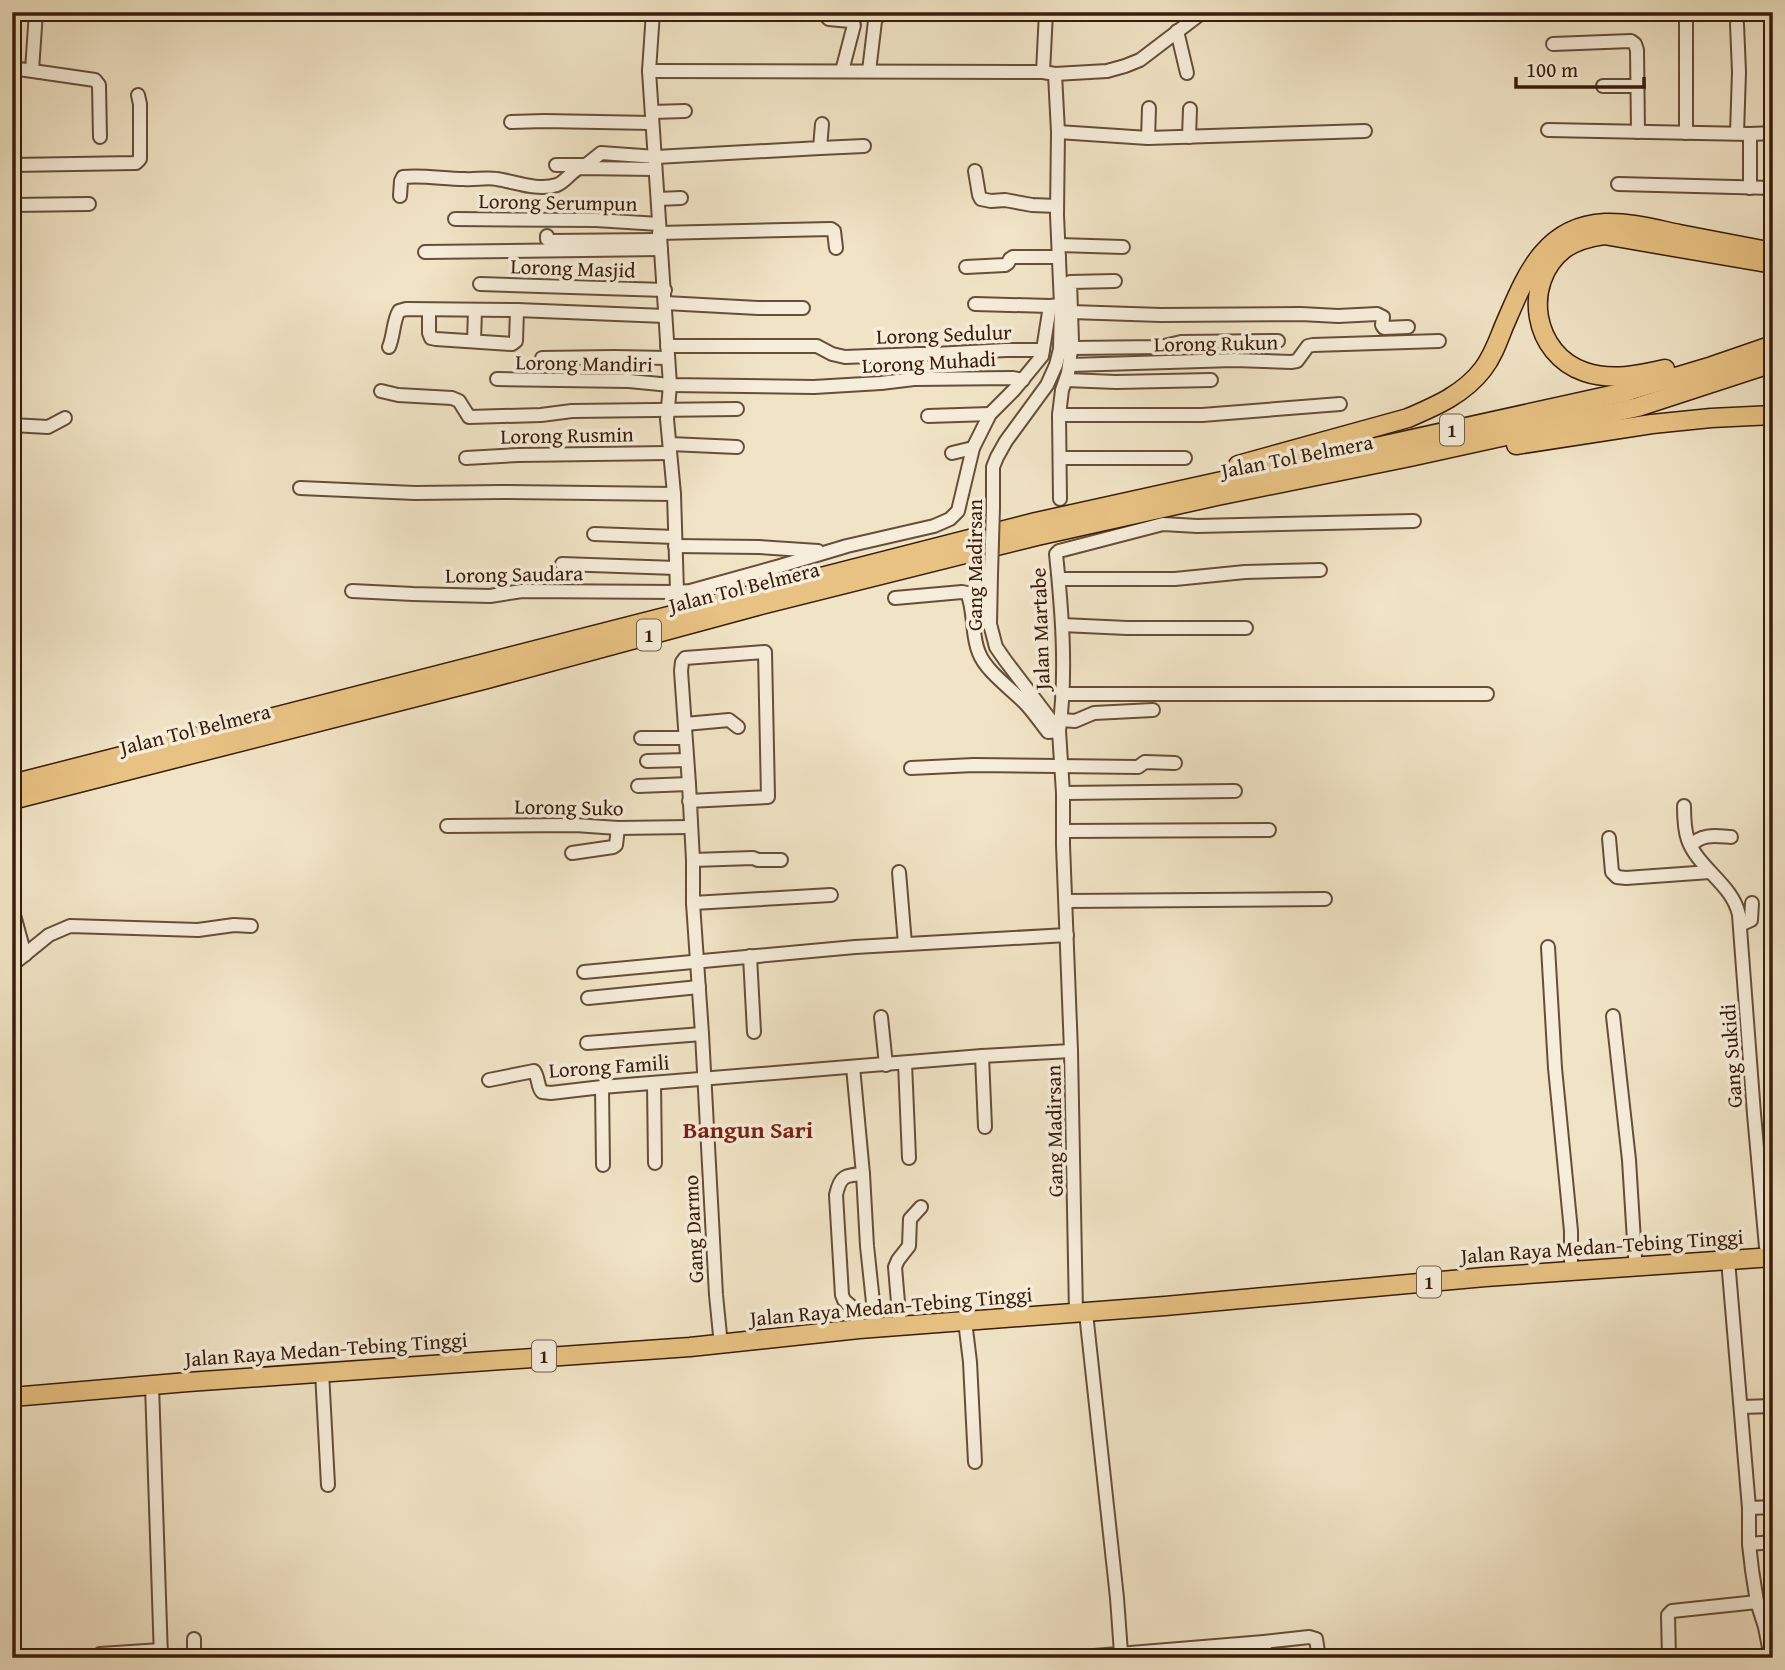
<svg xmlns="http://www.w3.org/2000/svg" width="1785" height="1670" viewBox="0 0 1785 1670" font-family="'Gentium Book Plus',serif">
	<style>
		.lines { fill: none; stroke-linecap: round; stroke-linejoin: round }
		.minor-casing { stroke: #664e39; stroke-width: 16 }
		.highway-casing { stroke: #381c0a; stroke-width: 21 }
		.minor { stroke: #f6edda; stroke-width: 12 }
		.highway { stroke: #e8c283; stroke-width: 18 }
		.minor-bridge-casing { stroke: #664e39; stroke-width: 16; stroke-linecap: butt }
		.minor-bridge { stroke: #f6edda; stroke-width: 12 }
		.labels { text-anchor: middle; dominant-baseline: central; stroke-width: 7; stroke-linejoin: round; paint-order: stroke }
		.shield { fill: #f6edda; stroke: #715b48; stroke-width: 2 }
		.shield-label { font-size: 19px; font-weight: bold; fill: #381c0a }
		.street-label { font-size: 21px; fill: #381c0a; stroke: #f6edda }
		.quarter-label { font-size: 24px; font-weight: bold; fill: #7a1f14; stroke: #f6edda }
	</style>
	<rect width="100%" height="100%" fill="#f1e4c6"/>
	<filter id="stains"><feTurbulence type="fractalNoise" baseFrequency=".00286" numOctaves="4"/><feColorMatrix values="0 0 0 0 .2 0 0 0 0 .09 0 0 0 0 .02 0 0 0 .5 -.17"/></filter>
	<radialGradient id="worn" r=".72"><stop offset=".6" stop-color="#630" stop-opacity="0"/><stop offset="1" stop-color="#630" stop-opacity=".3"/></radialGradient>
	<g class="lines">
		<defs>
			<g id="minor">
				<path d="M653,12L649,71L670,385L667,419L674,494L677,592"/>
				<path d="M827,12V17L829,19L850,21L854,25L842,71"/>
				<path d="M1686,12V133"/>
				<path d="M1177,31L1187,73"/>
				<path d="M1553,44L1631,41L1635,44L1637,50L1638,132"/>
				<path d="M12,68L95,80L99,85L100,137"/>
				<path d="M32,70L36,12"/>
				<path d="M649,71L1043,72L1055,74L1107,71L1125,66L1140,60L1203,12"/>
				<path d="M869,71L875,21L880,12"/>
				<path d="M1043,72L1046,12"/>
				<path d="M1603,86H1638"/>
				<path d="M652,112L685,111"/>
				<path d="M511,122L544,121L652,123"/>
				<path d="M1548,130L1750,134L1773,133"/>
				<path d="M1058,132L1148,138L1365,131"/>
				<path d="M1737,133L1739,72L1737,24"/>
				<path d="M1750,134V188"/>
				<path d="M1189,137L1190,109"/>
				<path d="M1148,138L1149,108"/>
				<path d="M820,148L864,146"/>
				<path d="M12,165L136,163L140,159V104L138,95"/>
				<path d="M556,165H586L601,153L656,157L820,148L822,124"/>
				<path d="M975,171L979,195L981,199L991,201L1005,200L1032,205L1057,206"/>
				<path d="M1618,184L1773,188"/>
				<path d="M400,196L401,181L403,177C424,175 444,179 464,179C475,180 486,177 497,179C516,182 537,191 557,185C565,182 571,172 579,168L655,169"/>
				<path d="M658,199L681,198"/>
				<path d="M12,205L89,204"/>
				<path d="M455,219L596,220L659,224"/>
				<path d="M659,233L831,229L834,231L836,248"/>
				<path d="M547,236V239L550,241L659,240"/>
				<path d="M1059,245L1123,247"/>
				<path d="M425,252L661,249"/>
				<path d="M966,267L1005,265L1008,263L1010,259L1013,257H1059"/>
				<path d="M480,284L665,290"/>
				<path d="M665,303L758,308H803"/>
				<path d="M975,304L1050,306"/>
				<path d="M429,310V333L431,338L436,339L512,344L516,341L517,310"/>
				<path d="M1071,312L1161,315L1301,314L1338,316L1377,314L1383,317L1382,325L1384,328L1408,327"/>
				<path d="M474,341L475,310"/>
				<path d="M667,346H817L832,354L845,357L919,354H935L1006,350H1043"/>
				<path d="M389,347C394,335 393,321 399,311L406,309L517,310L665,316"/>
				<path d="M1071,348L1160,347L1181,342L1278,341"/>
				<path d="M542,358L614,357L668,358"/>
				<path d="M1070,365L1234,360L1291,362L1297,361L1308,346L1313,345L1439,341"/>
				<path d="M497,379L629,381L670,385L814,387L881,383L914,379L1013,378L1023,380"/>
				<path d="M1066,380L1116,382L1211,380"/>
				<path d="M381,391L398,395L452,398L459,401L469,417L541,415L572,411L737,409"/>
				<path d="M1059,415H1202L1340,404"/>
				<path d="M928,416L990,414"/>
				<path d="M12,425L48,427L65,418"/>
				<path d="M670,444L737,447"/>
				<path d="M952,453L973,448"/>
				<path d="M466,458L518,455L669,453"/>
				<path d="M1060,458H1185"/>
				<path d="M300,488L415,493L501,492L674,494"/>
				<path d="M1060,499L1059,415L1062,390L1068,373L1072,341L1070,282L1115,281"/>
				<path d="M993,508V467L997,457L1006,441L1047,385L1056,365L1060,349L1061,305L1057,215L1058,132L1055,74"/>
				<path d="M594,534L675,537"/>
				<path d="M675,546L759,547L818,551"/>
				<path d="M562,564L676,568"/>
				<path d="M991,574L990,624L996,647L1005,660L1059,731L1063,793V845L1071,1051L1076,1313"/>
				<path d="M1059,579H1175L1245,572L1320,570"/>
				<path d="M352,591L413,594L490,596L522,591L677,592L690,591L780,566L847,546L934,526L950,519L958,511L973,448L990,414L1014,390L1042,356L1050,306L1061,305"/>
				<path d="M895,598L962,592L967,593C975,610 971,635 979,653C986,671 1010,688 1024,702C1033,711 1040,722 1048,732L1059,731C1067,673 1062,612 1056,554L1059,551L1163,524L1197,526L1414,521"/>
				<path d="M1062,625L1127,628H1246"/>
				<path d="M1062,694H1487"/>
				<path d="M1061,720L1075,721L1094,713L1153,710"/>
				<path d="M685,724L729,720L738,727"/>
				<path d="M641,738H685"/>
				<path d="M647,761L687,760"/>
				<path d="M911,768L974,765L1138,767L1145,762L1175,763"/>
				<path d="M638,786L689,784"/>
				<path d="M1063,793L1235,791"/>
				<path d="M689,801L768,797L765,652L685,658L682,662L681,671L689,784L693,860V903L702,1034L716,1295L720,1335"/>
				<path d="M1684,806C1684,817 1684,829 1688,840C1698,868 1733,885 1739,915L1754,1114L1766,1247"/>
				<path d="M447,826L575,825L618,828L690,827"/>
				<path d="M1063,831L1269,830"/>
				<path d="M1609,838L1612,872L1617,877L1626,878L1710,872"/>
				<path d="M1691,846C1701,833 1717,836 1731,837"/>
				<path d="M572,853L613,847L616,845L618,828"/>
				<path d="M693,860L753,858L758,860H781"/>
				<path d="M899,872L905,944"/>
				<path d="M1066,901L1325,899"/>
				<path d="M693,903L831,895"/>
				<path d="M12,908L25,955"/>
				<path d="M1740,925L1751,920L1752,903"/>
				<path d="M1548,947L1555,1068L1571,1231V1261"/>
				<path d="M750,956L754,1032"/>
				<path d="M12,965L49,935L70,926L198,930L234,925L251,926"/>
				<path d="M584,972L855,947L1067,935"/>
				<path d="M588,998L699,987"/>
				<path d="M1613,1016L1629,1160L1635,1257"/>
				<path d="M881,1017L886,1065"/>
				<path d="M587,1043L702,1034"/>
				<path d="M982,1056L985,1127"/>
				<path d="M905,1063L909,1158"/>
				<path d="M853,1067L863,1174L867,1246L875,1321"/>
				<path d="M489,1080L534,1071C539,1078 537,1086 542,1092L551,1093L602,1087L982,1056L1071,1051"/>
				<path d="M654,1083L655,1163"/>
				<path d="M602,1087L603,1165"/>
				<path d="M1728,1260L1749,1508V1544L1752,1570L1757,1602L1765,1627L1771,1658"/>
				<path d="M1086,1313L1117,1598L1121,1653"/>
				<path d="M965,1321L970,1362L975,1462"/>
				<path d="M858,1322L852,1307L844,1300L842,1295L836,1195C840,1176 845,1175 863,1174"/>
				<path d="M900,1326L895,1267L898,1260L909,1246L910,1219L921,1207"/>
				<path d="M322,1372L328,1485"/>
				<path d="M152,1385L161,1658"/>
				<path d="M1741,1407L1773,1406"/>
				<path d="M1749,1508L1773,1507"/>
				<path d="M1749,1544L1773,1542"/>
				<path d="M194,1639V1658"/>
				<path d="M1264,1642L1309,1637L1316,1639L1319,1658"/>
				<path d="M100,1654L161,1650"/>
				<path d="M1070,1658L1264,1642L1266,1658"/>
				<path d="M1669,1658L1668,1615L1672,1611L1757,1602"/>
			</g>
			<g id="highway">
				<path d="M1665,369C1639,375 1611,381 1585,372C1533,355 1521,283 1564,249C1576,240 1590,237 1604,235L1773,264"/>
				<path d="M1516,445L1652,424L1711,418L1773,415"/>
				<path d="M1238,465L1408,418C1436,406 1464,394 1483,369C1493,356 1498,341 1504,326C1525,278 1543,226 1605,223C1630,222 1655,229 1679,234C1710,240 1741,246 1773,252"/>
				<path d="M12,784L1036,522L1625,392L1712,366L1773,345"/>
				<path d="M12,800L487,679L757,606L1037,536L1217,496L1410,457L1638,407L1773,363"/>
				<path d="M12,1397L188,1382L690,1347L859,1329L1165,1306L1485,1277L1773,1257"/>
			</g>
		</defs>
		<use href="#minor" class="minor-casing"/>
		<use href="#highway" class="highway-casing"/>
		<use href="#minor" class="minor"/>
		<use href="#highway" class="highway"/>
		<defs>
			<path id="minor-bridge" d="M991,574L993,508"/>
		</defs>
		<use href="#minor-bridge" class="minor-bridge-casing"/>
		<use href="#minor-bridge" class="minor-bridge"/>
	</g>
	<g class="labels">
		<g class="shield">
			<rect x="1440" y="414.5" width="24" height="31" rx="5"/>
			<rect x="637" y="619.5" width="24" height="31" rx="5"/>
			<rect x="1417" y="1266.5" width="24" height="31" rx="5"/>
			<rect x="532" y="1340.5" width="24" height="31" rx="5"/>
		</g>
		<g class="shield-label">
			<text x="1452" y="430">1</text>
			<text x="649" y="635">1</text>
			<text x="1429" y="1282">1</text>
			<text x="544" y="1356">1</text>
		</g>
		<g class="street-label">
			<text transform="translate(558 202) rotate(1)">Lorong Serumpun</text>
			<text transform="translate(573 268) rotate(2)">Lorong Masjid</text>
			<text transform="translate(944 334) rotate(-2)">Lorong Sedulur</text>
			<text transform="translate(1216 343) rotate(-1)">Lorong Rukun</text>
			<text transform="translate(929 362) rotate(-3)">Lorong Muhadi</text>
			<text transform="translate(584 363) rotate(1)">Lorong Mandiri</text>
			<text transform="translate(567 435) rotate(-1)">Lorong Rusmin</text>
			<text transform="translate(1297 456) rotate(-11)">Jalan Tol Belmera</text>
			<text transform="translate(974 565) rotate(-90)">Gang Madirsan</text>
			<text transform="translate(514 574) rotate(-1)">Lorong Saudara</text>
			<text transform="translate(744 587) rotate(-14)">Jalan Tol Belmera</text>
			<text transform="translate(1040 629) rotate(-92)">Jalan Martabe</text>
			<text transform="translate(195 729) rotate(-14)">Jalan Tol Belmera</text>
			<text transform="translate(569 807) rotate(1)">Lorong Suko</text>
			<text transform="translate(1731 1056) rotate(-94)">Gang Sukidi</text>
			<text transform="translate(609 1066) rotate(-4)">Lorong Famili</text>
			<text transform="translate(1054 1131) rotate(-91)">Gang Madirsan</text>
			<text transform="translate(693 1229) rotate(-93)">Gang Darmo</text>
			<text transform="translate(1602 1246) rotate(-4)">Jalan Raya Medan-Tebing Tinggi</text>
			<text transform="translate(891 1306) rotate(-5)">Jalan Raya Medan-Tebing Tinggi</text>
			<text transform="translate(326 1349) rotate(-4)">Jalan Raya Medan-Tebing Tinggi</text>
		</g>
		<g class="quarter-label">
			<text x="748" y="1129">Bangun Sari</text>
		</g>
	</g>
	<rect width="1785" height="1670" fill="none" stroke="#f1e4c6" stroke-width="42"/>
	<rect x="14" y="14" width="1757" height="1642" fill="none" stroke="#381c0a" stroke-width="3.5"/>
	<rect x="21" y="21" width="1743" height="1628" fill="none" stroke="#381c0a" stroke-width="2"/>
	<path d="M1516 77v10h128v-10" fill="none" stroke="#381c0a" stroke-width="3.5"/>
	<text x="1526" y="77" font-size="21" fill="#381c0a" stroke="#f6edda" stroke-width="5" paint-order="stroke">100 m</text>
	<rect width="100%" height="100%" filter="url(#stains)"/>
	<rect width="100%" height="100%" fill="url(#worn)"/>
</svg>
